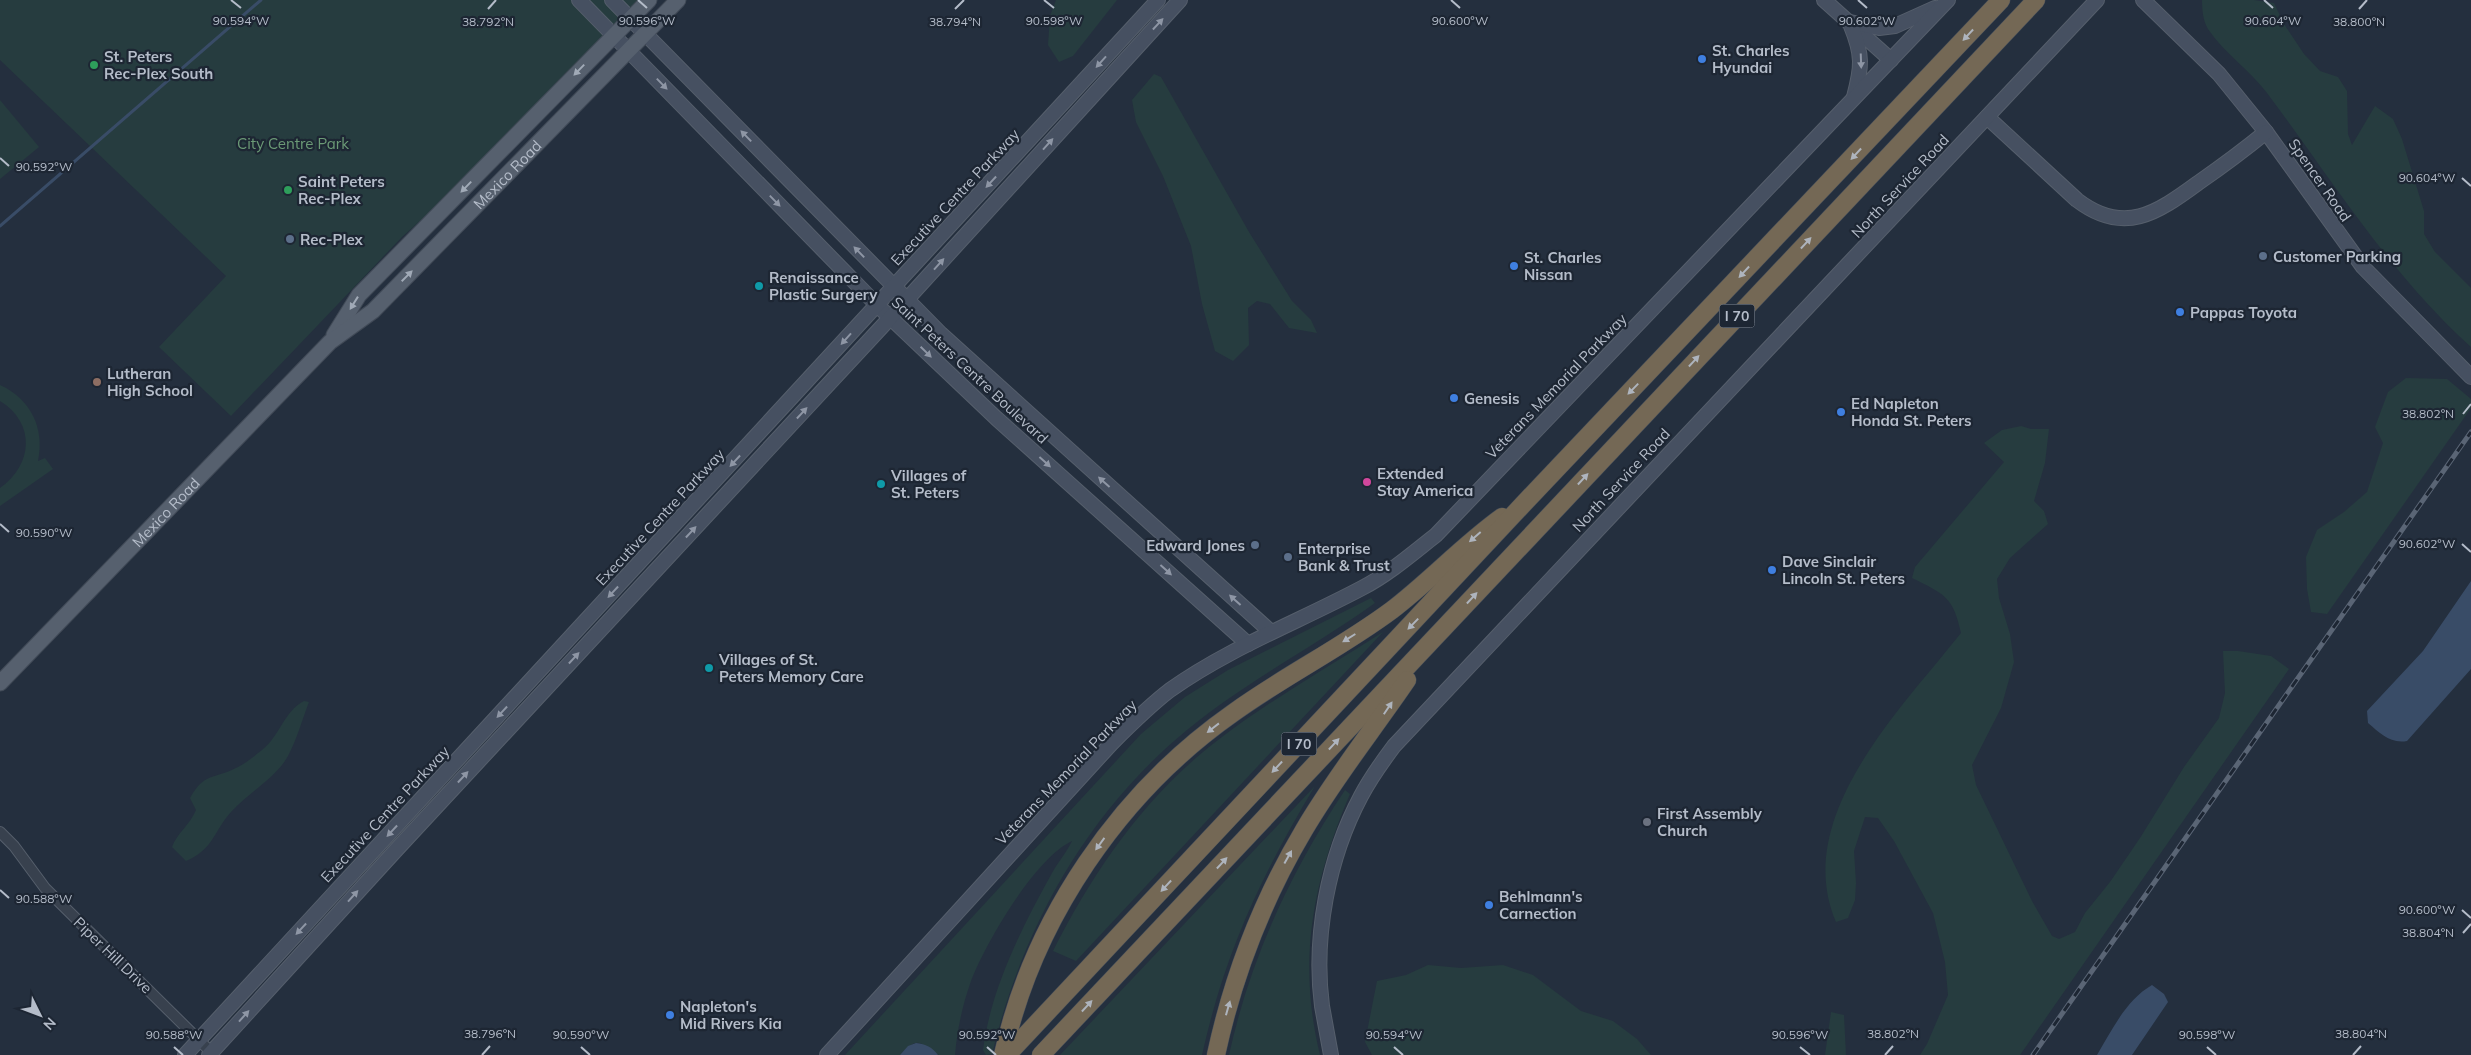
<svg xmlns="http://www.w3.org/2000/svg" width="2471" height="1055" viewBox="0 0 2471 1055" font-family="Mulish,sans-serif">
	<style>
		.green { fill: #263c3f }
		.water { fill: #394c67 }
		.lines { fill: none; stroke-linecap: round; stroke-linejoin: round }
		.stream { stroke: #394c67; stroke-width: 3 }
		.street-casing { stroke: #565f6c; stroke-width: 12 }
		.secondary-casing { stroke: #565f6c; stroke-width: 16 }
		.primary-casing { stroke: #414a57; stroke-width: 17 }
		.highway-casing { stroke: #434c59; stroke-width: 19 }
		.street { stroke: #38414e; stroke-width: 10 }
		.secondary { stroke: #465061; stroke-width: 14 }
		.primary { stroke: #56606e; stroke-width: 15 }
		.highway { stroke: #746855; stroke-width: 18 }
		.rail-casing { stroke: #5a6575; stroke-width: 5 }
		.rail { stroke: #1d2633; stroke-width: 3; stroke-dasharray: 9; stroke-linecap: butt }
		.oneway { fill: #8e96a5 }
		.oneway2 { fill: #aeb4bd }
		.oneway3 { fill: #a1aab7 }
		.ticks { fill: none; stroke: #b4bcc9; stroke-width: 2 }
		.shop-dot { fill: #3f7fe0; stroke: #1d2633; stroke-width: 2 }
		.leisure-dot { fill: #2e9e5b; stroke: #1d2633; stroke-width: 2 }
		.service-dot { fill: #5c6f8a; stroke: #1d2633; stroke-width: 2 }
		.culture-dot { fill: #0f9aa8; stroke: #1d2633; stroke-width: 2 }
		.education-dot { fill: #8d6e63; stroke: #1d2633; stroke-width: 2 }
		.hotel-dot { fill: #d1479c; stroke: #1d2633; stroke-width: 2 }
		.worship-dot { fill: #6b7280; stroke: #1d2633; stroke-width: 2 }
		.labels { text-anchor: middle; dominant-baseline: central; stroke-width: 4.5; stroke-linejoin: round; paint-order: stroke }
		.shield { fill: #1d2633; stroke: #878f9c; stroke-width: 1 }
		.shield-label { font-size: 14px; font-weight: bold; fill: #b4bcc9 }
		.poi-label { font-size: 15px; font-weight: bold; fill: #b4bcc9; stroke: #1d2633; text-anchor: start }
		.park-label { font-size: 15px; fill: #6b9a76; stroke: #1d2633 }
		.street-label { font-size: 15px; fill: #b4bcc9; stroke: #1d2633 }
		.ticks-label { font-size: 12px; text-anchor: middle; fill: #b4bcc9; stroke: #1d2633; stroke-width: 4.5; stroke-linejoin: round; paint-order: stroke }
	</style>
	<rect width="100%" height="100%" fill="#242f3e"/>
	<g class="green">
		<path d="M0,0H639L429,213L402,237L231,416L159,347L226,276L0,60Z"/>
		<path d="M1056,0H1117L1073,56L1059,62L1048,45L1050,16Z"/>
		<path d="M2202,0H2254L2274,3L2284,24L2304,54L2320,71L2338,77L2347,91L2348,134L2352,145L2375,106L2393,119L2402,139L2424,211V234L2435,252L2471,288V347C2390,274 2332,180 2267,93C2250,70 2224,53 2208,29C2203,21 2202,9 2202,0Z"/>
		<path d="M1154,74L1161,77L1249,232L1292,301L1311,320L1317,333L1289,328L1270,304L1257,301L1248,308L1249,345L1233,361L1215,351L1202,304L1191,246L1163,176L1136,122L1132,100Z"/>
		<path d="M0,100L39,147L0,179Z"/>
		<path d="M2406,378L2447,379L2471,399V408L2327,614L2311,612L2307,589L2306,557L2317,530L2344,512L2367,492L2383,443L2375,427L2388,392Z"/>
		<path d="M0,385C31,399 45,429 38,461L45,458L53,469L0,506V488C33,465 36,423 0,401Z"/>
		<path d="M2021,426L2031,429H2049L2045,463L2034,501L2044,511L2048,524L2010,558L1997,579L1999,598L2010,634L2014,662L2001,708L1972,765L1976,785L2032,901L2052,936L2059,939L2075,932L2085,913L2110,882L2140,838L2184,767L2219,718L2225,693L2223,651H2238L2271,656L2289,669L2020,1055H1920L1927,1044L1948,995L1945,962L1933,913L1894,841L1878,818L1865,817L1854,851L1856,883L1855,900L1848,918L1836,922C1791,817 1901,709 1961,633C1953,596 1944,594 1912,578L1915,567L2004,462L1984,443L2002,430Z"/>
		<path d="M1371,598L1375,603C1314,647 1245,682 1187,730C1086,813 1022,929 992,1054L986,1055L983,1050C991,988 1022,927 1052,873C1058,862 1067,852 1072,841C1035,858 984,945 970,984C962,1007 957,1031 955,1055C951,1055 943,1055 939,1055C921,1049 922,1031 900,1055H845L1141,734L1185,697L1228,670Z"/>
		<path d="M1383,632L1076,961L1053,951C1094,870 1145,796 1218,740C1270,700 1327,668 1383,632Z"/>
		<path d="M304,701L309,702C302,720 297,739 288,756C276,778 248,793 231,812C213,832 214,849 186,861L172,847C177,833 190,825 196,810L190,798C205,772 212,780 236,768C245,764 254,756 262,750C280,736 284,711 304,701Z"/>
		<path d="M1315,786C1261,876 1225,952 1202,1055H1060Z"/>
		<path d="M1345,790L1350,794C1313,881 1297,961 1320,1055H1229C1250,959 1291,871 1345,790Z"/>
		<path d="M1428,965L1461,968L1503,965L1533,975L1581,1011L1613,1021L1637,1039L1651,1055H1372L1365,1042L1377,981L1406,975Z"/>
		<path d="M1831,1012L1844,1015L1846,1055H1825Z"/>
	</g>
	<g class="water">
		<path d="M2471,581V669L2407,741C2390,744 2380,733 2368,723L2367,711L2423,651Z"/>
		<path d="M2152,985L2164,994L2168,1002L2132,1055H2097C2112,1030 2126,1000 2152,985Z"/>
		<path d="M916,1043C926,1044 932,1047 938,1055H900L908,1046Z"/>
	</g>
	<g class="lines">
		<path class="stream" d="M0,226L261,0"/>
		<defs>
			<path id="street" d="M0,832L14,846L45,888L211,1052"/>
			<g id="secondary">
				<path d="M579,0L877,305L996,418L1248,644"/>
				<path d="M612,0L941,334L1271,632"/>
				<path d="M1824,0L1891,60"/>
				<path d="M2143,0L2219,74L2266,132L2363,267L2471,377"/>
				<path d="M1850,22L1879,28L1895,26L1935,8"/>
				<path d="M1851,26C1863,55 1862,67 1854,97"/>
				<path d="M1987,117L2077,200C2124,236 2157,213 2198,183C2221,167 2244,150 2266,132"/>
				<path d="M185,1055L1158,0"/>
				<path d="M209,1055L397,849L890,318L1180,0"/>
				<path d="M827,1055L1111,744C1130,725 1149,706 1170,690C1229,648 1298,622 1362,588C1389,574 1413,553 1436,535L1948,0"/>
				<path d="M1331,1055C1328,1039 1325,1023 1322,1006C1313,937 1328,858 1361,796C1370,779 1382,762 1394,746L2097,0"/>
			</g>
			<g id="primary">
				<path d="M334,335L359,295L649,0"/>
				<path id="s1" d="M0,683L330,342L373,311L678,0"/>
			</g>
			<g id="highway">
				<path d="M1003,1055C1033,919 1119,793 1233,713C1284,676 1341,648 1392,610C1430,581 1463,545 1502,517"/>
				<path d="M1007,1055L1529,498L2001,0"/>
				<path d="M1041,1055L2036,0"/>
				<path d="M1216,1055C1233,976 1263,899 1304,830C1335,777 1373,730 1407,680"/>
			</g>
		</defs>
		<use href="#street" class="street-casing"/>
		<use href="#secondary" class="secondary-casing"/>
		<use href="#primary" class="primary-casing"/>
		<use href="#highway" class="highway-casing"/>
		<use href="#street" class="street"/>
		<use href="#secondary" class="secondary"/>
		<use href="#primary" class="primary"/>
		<use href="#highway" class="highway"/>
		<defs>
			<path id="rail" d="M2033,1055L2471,432"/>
		</defs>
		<use href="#rail" class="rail-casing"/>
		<use href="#rail" class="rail"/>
	</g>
	<defs><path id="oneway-solid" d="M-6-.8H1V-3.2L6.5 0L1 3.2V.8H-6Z" transform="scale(1.25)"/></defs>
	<g class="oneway">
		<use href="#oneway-solid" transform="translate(1158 24) rotate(-47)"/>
		<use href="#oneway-solid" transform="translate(1861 61) rotate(88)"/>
		<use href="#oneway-solid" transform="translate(1101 62) rotate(132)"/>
		<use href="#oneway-solid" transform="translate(662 84) rotate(46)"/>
		<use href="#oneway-solid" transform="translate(746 136) rotate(-134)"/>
		<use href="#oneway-solid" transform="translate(1048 144) rotate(-48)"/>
		<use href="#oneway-solid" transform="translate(991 182) rotate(133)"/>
		<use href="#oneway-solid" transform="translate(775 201) rotate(46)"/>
		<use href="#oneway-solid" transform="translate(859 252) rotate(-134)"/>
		<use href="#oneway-solid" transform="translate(939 264) rotate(-48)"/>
		<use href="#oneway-solid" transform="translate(846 339) rotate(132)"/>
		<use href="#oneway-solid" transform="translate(926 352) rotate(44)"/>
		<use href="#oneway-solid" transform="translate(802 413) rotate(-47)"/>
		<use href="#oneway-solid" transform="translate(735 461) rotate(133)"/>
		<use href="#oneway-solid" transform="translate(1045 462) rotate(42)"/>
		<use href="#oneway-solid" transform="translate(1104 482) rotate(-138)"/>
		<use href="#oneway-solid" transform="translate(691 532) rotate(-47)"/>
		<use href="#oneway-solid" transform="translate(1166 570) rotate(42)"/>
		<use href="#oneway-solid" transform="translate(613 592) rotate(133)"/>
		<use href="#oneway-solid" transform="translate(1235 600) rotate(-138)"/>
		<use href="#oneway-solid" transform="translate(574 658) rotate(-47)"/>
		<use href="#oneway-solid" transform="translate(502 712) rotate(133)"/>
		<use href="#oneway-solid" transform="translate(463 777) rotate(-47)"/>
		<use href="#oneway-solid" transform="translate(392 831) rotate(133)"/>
		<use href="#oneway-solid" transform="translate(353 896) rotate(-48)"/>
		<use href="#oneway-solid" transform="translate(301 929) rotate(133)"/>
		<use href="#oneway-solid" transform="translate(244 1016) rotate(-48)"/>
	</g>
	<g class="oneway2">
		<use href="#oneway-solid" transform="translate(1968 35) rotate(133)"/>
		<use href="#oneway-solid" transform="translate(1856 154) rotate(133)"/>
		<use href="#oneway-solid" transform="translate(1806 243) rotate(-47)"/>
		<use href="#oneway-solid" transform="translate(1744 272) rotate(133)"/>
		<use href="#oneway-solid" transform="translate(1694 361) rotate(-47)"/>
		<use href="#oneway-solid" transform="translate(1633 389) rotate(134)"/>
		<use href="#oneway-solid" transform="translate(1583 479) rotate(-47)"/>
		<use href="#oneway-solid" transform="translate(1475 537) rotate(139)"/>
		<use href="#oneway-solid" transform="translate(1472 598) rotate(-47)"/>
		<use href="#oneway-solid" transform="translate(1413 624) rotate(134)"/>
		<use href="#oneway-solid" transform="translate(1349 638) rotate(148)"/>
		<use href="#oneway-solid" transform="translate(1388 708) rotate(-56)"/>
		<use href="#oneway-solid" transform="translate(1213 728) rotate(142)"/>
		<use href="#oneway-solid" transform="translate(1334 744) rotate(-47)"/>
		<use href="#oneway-solid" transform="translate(1277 767) rotate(133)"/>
		<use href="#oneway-solid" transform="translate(1100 844) rotate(126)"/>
		<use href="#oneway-solid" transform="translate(1288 857) rotate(-61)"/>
		<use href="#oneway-solid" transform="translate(1222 863) rotate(-47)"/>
		<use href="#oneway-solid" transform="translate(1166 886) rotate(133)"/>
		<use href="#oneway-solid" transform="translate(1087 1006) rotate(-47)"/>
		<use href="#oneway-solid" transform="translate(1228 1008) rotate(-74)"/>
	</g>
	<g class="oneway3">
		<use href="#oneway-solid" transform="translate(579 70) rotate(134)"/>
		<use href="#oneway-solid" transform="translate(466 187) rotate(134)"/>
		<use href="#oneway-solid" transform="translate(407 276) rotate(-45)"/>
		<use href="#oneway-solid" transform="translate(354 303) rotate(122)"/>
	</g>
	<path class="ticks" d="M231,0L241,8M638,0L647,8M1044,0L1054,8M1451,0L1460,8M1858,0L1867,8M2264,0L2273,8M488,9L496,0M955,9L964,0M2359,9L2367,0M0,158L9,166M2462,178L2471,186M2463,414L2471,404M0,524L9,532M2462,544L2471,552M0,890L9,898M2462,910L2471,918M2463,933L2471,924M174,1047L183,1055M581,1047L590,1055M987,1047L996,1055M1394,1047L1403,1055M1800,1047L1810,1055M2207,1047L2216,1055M482,1055L490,1046M1885,1055L1893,1046M2353,1055L2361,1046"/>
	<g class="shop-dot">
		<circle cx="1702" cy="59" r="5"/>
		<circle cx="1514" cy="266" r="5"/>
		<circle cx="2180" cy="312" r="5"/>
		<circle cx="1454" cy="398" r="5"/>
		<circle cx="1841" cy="412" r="5"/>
		<circle cx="1772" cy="570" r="5"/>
		<circle cx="1489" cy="905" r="5"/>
		<circle cx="670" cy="1015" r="5"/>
	</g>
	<g class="leisure-dot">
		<circle cx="94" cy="65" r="5"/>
		<circle cx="288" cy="190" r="5"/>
	</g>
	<g class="service-dot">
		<circle cx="290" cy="239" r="5"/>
		<circle cx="2263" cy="256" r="5"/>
		<circle cx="1255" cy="545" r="5"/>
		<circle cx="1288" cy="557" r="5"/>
	</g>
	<g class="culture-dot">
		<circle cx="759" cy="286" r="5"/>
		<circle cx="881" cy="484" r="5"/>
		<circle cx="709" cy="668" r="5"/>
	</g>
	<circle class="education-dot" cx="97" cy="382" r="5"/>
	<circle class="hotel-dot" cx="1367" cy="482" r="5"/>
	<circle class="worship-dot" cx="1647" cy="822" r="5"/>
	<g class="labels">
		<g class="shield">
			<rect x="1719.5" y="304.5" width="35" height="23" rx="4"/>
			<rect x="1281.5" y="732.5" width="35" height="23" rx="4"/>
		</g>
		<g class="shield-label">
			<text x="1737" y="316">I 70</text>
			<text x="1299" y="744">I 70</text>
		</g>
		<g class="poi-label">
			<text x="1712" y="50">St. Charles<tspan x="1712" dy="17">Hyundai</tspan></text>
			<text x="104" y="56">St. Peters<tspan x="104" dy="17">Rec-Plex South</tspan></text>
			<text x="298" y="181">Saint Peters<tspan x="298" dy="17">Rec-Plex</tspan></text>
			<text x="300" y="239">Rec-Plex</text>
			<text x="2273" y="256">Customer Parking</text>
			<text x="1524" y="257">St. Charles<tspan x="1524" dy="17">Nissan</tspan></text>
			<text x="769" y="277">Renaissance<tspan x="769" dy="17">Plastic Surgery</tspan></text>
			<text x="2190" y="312">Pappas Toyota</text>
			<text x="107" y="373">Lutheran<tspan x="107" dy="17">High School</tspan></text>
			<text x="1464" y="398">Genesis</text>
			<text x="1851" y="403">Ed Napleton<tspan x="1851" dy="17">Honda St. Peters</tspan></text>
			<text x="1377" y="473">Extended<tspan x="1377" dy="17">Stay America</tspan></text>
			<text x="891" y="475">Villages of<tspan x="891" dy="17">St. Peters</tspan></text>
			<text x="1245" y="545" text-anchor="end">Edward Jones</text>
			<text x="1298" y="548">Enterprise<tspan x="1298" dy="17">Bank &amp; Trust</tspan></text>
			<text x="1782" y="561">Dave Sinclair<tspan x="1782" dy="17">Lincoln St. Peters</tspan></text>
			<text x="719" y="659">Villages of St.<tspan x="719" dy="17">Peters Memory Care</tspan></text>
			<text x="1657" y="813">First Assembly<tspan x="1657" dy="17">Church</tspan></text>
			<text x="1499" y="896">Behlmann's<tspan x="1499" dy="17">Carnection</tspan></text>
			<text x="680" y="1006">Napleton's<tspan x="680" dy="17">Mid Rivers Kia</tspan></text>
		</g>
		<g class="park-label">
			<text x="293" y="143">City Centre Park</text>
		</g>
		<g class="street-label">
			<text stroke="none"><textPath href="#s1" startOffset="719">Mexico Road</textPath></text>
			<text transform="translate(2320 180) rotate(55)">Spencer Road</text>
			<text transform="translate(1900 186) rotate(-47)">North Service Road</text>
			<text transform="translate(955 197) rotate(-47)">Executive Centre Parkway</text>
			<text transform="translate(970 370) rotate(43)">Saint Peters Centre Boulevard</text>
			<text transform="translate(1556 386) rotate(-46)">Veterans Memorial Parkway</text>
			<text transform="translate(1621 480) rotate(-47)">North Service Road</text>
			<text stroke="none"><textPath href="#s1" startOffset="238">Mexico Road</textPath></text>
			<text transform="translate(660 517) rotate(-47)">Executive Centre Parkway</text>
			<text transform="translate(1066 772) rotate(-46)">Veterans Memorial Parkway</text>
			<text transform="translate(385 814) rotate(-47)">Executive Centre Parkway</text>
			<text transform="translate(113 955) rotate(44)">Piper Hill Drive</text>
		</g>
	</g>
	<g class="ticks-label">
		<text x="241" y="25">90.594°W</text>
		<text x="647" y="25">90.596°W</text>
		<text x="1054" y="25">90.598°W</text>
		<text x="1460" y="25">90.600°W</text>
		<text x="1867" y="25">90.602°W</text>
		<text x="2273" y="25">90.604°W</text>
		<text x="955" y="26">38.794°N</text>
		<text x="2359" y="26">38.800°N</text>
		<text x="488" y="26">38.792°N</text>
		<text x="44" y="171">90.592°W</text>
		<text x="2427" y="182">90.604°W</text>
		<text x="2428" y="418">38.802°N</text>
		<text x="44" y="537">90.590°W</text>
		<text x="2427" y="548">90.602°W</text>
		<text x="44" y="903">90.588°W</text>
		<text x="2427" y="914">90.600°W</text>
		<text x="2428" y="937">38.804°N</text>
		<text x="490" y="1038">38.796°N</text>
		<text x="1893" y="1038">38.802°N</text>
		<text x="2361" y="1038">38.804°N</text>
		<text x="174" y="1039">90.588°W</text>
		<text x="581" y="1039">90.590°W</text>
		<text x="987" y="1039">90.592°W</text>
		<text x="1394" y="1039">90.594°W</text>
		<text x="1800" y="1039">90.596°W</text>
		<text x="2207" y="1039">90.598°W</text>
	</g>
	<g transform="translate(40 1015) rotate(132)" stroke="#1d2633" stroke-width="4" paint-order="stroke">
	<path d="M0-4L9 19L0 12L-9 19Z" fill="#b4bcc9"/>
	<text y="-8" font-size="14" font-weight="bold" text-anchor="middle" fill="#b4bcc9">N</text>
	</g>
</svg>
